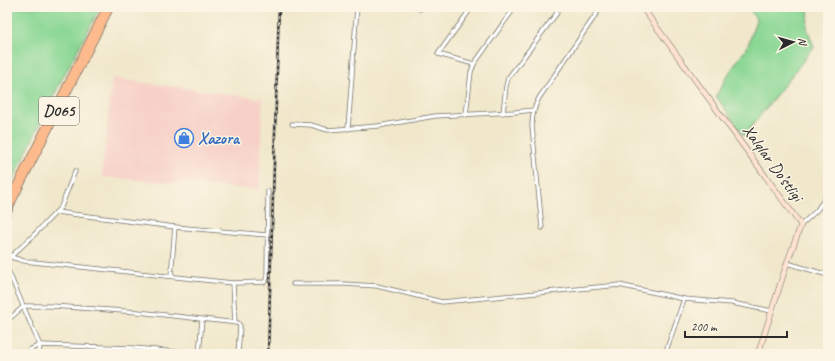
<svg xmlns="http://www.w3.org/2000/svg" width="835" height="361" viewBox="0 0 835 361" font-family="Caveat,sans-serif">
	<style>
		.built { fill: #f7d1c8 }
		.green { fill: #8ad794; stroke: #5a8160 }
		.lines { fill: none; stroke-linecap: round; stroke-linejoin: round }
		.minor-casing { stroke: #706d63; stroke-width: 5 }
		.secondary-casing { stroke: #706d63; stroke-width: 6 }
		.primary-casing { stroke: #706d63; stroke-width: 7 }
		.minor { stroke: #fff; stroke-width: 3.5 }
		.secondary { stroke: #fee3d1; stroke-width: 5 }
		.primary { stroke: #fcba8d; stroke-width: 5.5 }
		.rail-casing { stroke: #2b2b2b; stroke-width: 2.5 }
		.rail { stroke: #fcf5e5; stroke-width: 1; stroke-dasharray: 3; stroke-linecap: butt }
		.labels { text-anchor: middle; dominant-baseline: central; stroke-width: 3; stroke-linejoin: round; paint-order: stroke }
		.shield { fill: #fcf5e5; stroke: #6a6863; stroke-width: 1 }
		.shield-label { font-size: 16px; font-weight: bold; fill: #2b2b2b }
		.shop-label { font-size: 17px; font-weight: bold; fill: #366cbe; stroke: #fcf5e5; text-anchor: start }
		.street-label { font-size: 17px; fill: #2b2b2b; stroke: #fcf5e5 }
	</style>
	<rect width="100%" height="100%" fill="#fcf5e5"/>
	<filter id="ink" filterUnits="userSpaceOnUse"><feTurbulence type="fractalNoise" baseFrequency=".025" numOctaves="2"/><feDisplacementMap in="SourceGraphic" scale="8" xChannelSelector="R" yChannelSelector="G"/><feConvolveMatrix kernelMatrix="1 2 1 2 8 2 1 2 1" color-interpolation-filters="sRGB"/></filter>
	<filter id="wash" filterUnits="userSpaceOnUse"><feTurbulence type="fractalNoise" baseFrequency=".012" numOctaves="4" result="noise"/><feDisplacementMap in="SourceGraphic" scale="16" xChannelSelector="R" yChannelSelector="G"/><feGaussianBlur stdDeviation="0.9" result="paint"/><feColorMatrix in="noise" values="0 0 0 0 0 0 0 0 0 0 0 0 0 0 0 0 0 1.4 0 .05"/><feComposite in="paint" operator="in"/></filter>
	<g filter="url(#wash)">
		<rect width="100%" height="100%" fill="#f1e8cc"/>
		<path class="built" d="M112,78L263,99L259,190L102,177Z"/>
		<g class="green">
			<path d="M7,7H99L100,8L59,85L7,192Z"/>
			<path d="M748,7H809L807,28L814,47L744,136L716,96L729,73L748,46L756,19Z"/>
		</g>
	</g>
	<g filter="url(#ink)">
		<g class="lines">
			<defs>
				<g id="minor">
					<path d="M420,7V9L425,7"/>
					<path d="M472,7L438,54L474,64"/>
					<path d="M503,113L506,86L508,78L557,13L556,7"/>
					<path d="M466,115L471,72L474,64L515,7"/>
					<path d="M292,124L311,125L328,130L378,126L435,116L515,112L534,110"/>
					<path d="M348,129L357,7"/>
					<path d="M56,212L175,227L267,235"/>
					<path d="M801,225L817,210L828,194"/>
					<path d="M542,228L532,126C532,115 534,107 539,98L597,13L602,7"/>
					<path d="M11,257L24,261L233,283L265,282L267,278L268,191"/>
					<path d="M7,260L32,237L61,207L75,171"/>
					<path d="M787,263L828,275"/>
					<path d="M7,268L38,341L40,345L39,354"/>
					<path d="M171,276L175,227"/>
					<path d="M233,283L235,323"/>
					<path d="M293,284H344L377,286L442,302L619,285L684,299L732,303L772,311"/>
					<path d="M7,321L24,306H52L138,312L238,323L240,326L238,354"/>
					<path d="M26,354L31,349L40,345L133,348L199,354L202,320"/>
					<path d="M665,354L684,299"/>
				</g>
				<path id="secondary" d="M642,7L801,225L787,263L758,354"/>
				<g id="primary">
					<path d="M7,203L106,7"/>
					<path d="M7,215L13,201L111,7"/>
				</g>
			</defs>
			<use href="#minor" class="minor-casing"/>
			<use href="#secondary" class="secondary-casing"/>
			<use href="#primary" class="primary-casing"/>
			<use href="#minor" class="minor"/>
			<use href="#secondary" class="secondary"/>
			<use href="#primary" class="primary"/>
			<defs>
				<path id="rail" d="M268,354L279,7"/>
			</defs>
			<use href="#rail" class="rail-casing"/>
			<use href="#rail" class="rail"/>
		</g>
	</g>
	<defs>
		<symbol id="shop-ring" viewBox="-11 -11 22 22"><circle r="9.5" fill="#fcf5e5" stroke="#3f7fe0" stroke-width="1.5"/><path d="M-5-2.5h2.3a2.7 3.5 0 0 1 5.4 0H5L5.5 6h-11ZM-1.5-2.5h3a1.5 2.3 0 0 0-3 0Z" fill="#3f7fe0"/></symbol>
	</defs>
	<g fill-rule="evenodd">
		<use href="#shop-ring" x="173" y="127" width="22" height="22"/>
	</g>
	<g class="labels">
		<rect class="shield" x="39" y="97" width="40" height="28" rx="3"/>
		<g class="shield-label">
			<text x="59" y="111">D065</text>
		</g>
		<g class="shop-label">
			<text x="198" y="138">Xazora</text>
		</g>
		<g class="street-label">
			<text transform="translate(773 163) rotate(54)">Xalqlar Do’stligi</text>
		</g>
	</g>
	<rect width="835" height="361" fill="none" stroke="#fcf5e5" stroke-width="24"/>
	<g transform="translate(793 42) rotate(84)" stroke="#fcf5e5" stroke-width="3" paint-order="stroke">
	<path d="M0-3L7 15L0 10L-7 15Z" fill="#2b2b2b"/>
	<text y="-6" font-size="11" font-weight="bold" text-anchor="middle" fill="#2b2b2b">N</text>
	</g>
	<path d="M685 331v6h102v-6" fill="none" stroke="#2b2b2b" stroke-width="2"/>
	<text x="691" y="331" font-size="12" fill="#2b2b2b" stroke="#fcf5e5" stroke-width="3" paint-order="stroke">200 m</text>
</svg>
